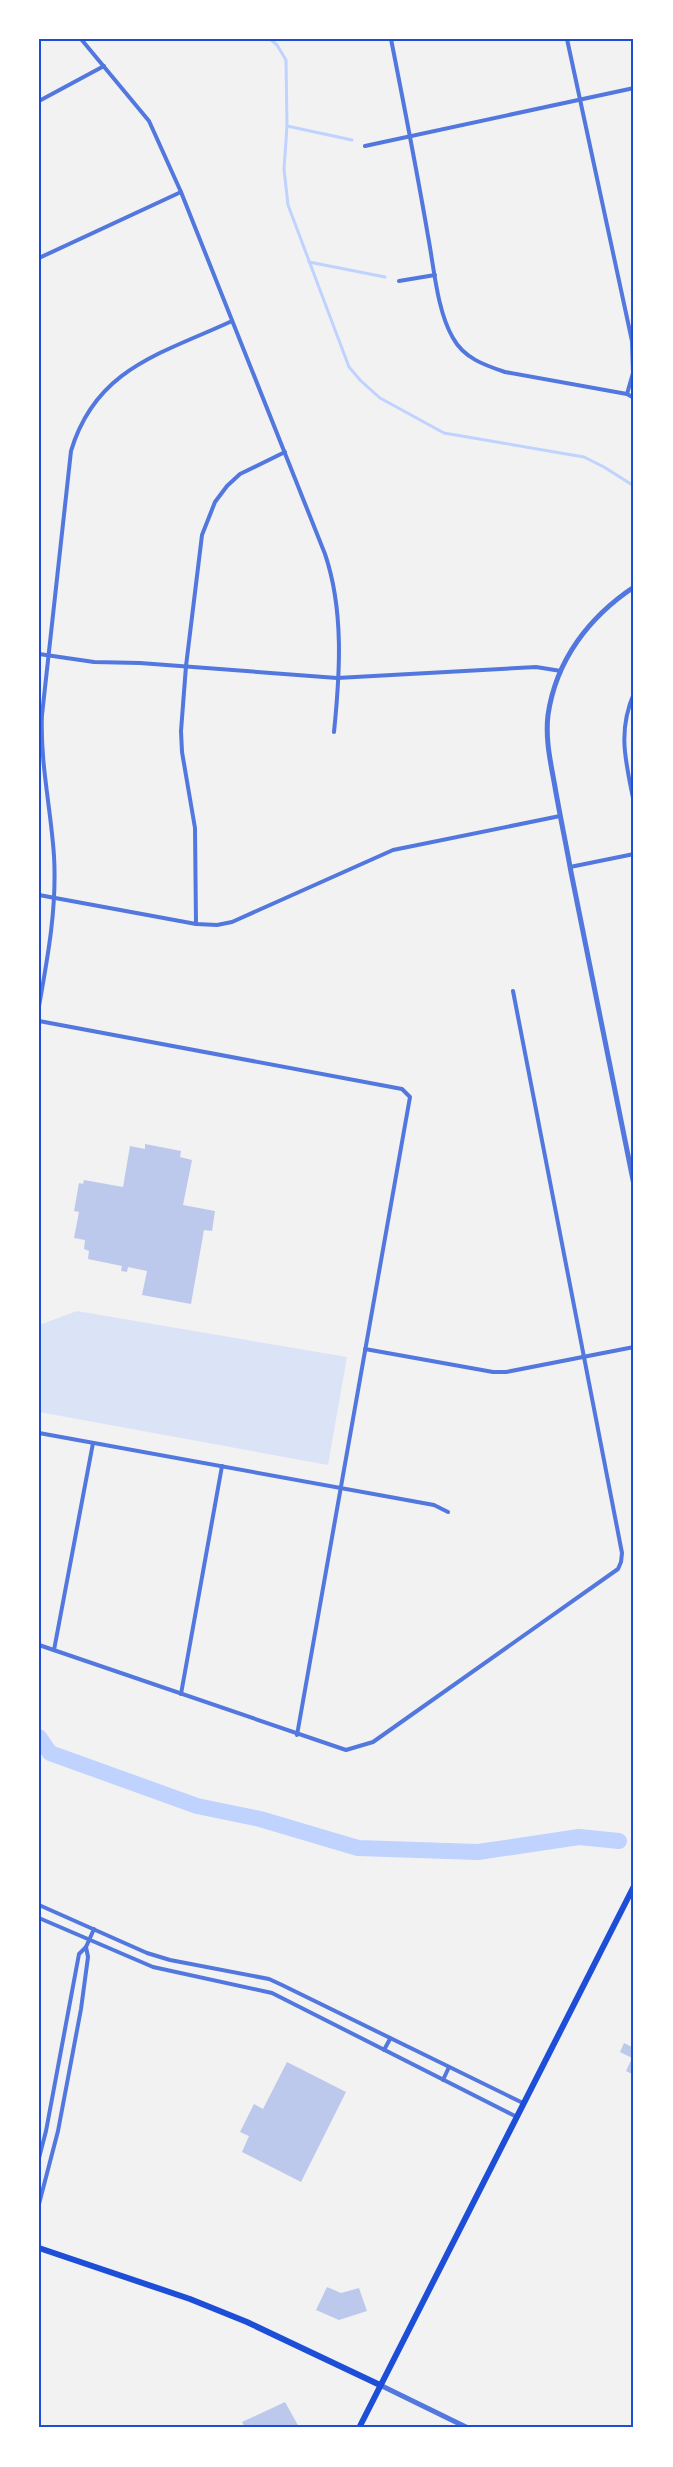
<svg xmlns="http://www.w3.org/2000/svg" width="673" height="2467" viewBox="0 0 673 2467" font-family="'IBM Plex Serif',serif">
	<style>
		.green { fill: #dbe4f7 }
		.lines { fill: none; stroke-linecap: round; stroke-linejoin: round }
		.stream { stroke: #bfd3fe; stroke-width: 3 }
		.river { stroke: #bfd3fe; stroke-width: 16 }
		.building { fill: #bdc9ec }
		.minor { stroke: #5277de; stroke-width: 4 }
		.tertiary { stroke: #5277de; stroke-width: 5 }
		.secondary { stroke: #1d4ed8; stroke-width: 6 }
		.neatline { fill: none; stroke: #1d4ed8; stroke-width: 2 }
	</style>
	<rect width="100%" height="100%" fill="#f2f2f2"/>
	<path class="green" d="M77,1311L347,1357L328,1465L39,1412V1325Z"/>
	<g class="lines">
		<g class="stream">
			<path d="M270,39L277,45L286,60L287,126L284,169L288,205L349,367L361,381L380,398L444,433L584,457L604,467L634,486"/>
			<path d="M287,126L352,140"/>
			<path d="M309,262L385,277"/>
		</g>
		<path class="river" d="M39,1737L50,1753L197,1806L260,1819L358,1848L478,1852L579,1837L619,1841"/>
	</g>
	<g class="building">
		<path d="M145,1144L181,1151L180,1157L192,1160L183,1205L215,1211L212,1231L204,1230L191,1304L142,1295L147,1271L128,1267L127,1272L121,1271L122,1266L88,1259L89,1251L84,1249L85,1240L74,1238L79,1212L74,1211L79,1183L83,1184L84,1180L123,1187L130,1146L145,1149Z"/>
		<path d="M624,2043L634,2048V2075L626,2071L632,2058L620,2052Z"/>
		<path d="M287,2062L346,2092L301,2182L242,2152L249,2136L240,2132L254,2104L263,2109Z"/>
		<path d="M327,2287L341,2293L359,2288L367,2311L339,2320L316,2310Z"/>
		<path d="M285,2402L299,2427L245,2428L242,2422Z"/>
	</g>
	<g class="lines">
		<g class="minor">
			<path d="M81,39L149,121L181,192L325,554C344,610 340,673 334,732"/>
			<path d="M391,39C404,105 417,171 428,236C434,267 437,311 453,338C464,358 484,365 505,372L627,394L634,398"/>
			<path d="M567,39L632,341L633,373L627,394"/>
			<path d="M39,101L104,66"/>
			<path d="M365,146L634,88"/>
			<path d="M39,258L181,192"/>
			<path d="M399,281L435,275"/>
			<path d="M39,654L94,662L140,663L337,678L536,667L561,671"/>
			<path d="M634,693C617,733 626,762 634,803"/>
			<path d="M570,867L634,854"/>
			<path d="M39,895L196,924L217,925L232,922L393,850L560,816"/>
			<path d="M196,924L195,828L182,752L181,731L186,666L202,535L215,502L227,486L240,474L285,452"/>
			<path d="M39,1006C48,956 57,907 54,856C51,809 40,763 42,715L71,451C96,368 161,354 232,321"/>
			<path d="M39,1021L402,1089L410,1097L297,1735"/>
			<path d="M365,1349L493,1372H506L634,1347"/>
			<path d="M39,1433L434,1505L448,1512"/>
			<path d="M39,1645L346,1750L373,1742L618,1569L621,1562L622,1553L513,991"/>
			<path d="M54,1650L93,1443"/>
			<path d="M181,1694L222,1466"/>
			<path d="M39,1905L147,1953L170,1960L269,1979L282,1985L523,2103"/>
			<path d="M39,1918L153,1967L272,1993L517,2117"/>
			<path d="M384,2050L390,2039"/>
			<path d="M443,2080L449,2067"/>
			<path d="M39,2158L46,2131L79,1954L86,1947L94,1929"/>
			<path d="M39,2204L58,2131L81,2009L88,1957L86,1947"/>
		</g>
		<g class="tertiary">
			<path d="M634,587C589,617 556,660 548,715C545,740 551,764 555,787C560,816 566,844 571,872C592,976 613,1081 634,1185"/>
			<path d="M380,2385L468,2428"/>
		</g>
		<g class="secondary">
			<path d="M39,2248L190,2299L247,2322L380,2385"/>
			<path d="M359,2428L634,1886"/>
		</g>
	</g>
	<rect width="673" height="2467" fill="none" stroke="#ffffff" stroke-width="81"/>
	<rect x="40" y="40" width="592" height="2386" class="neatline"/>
</svg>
